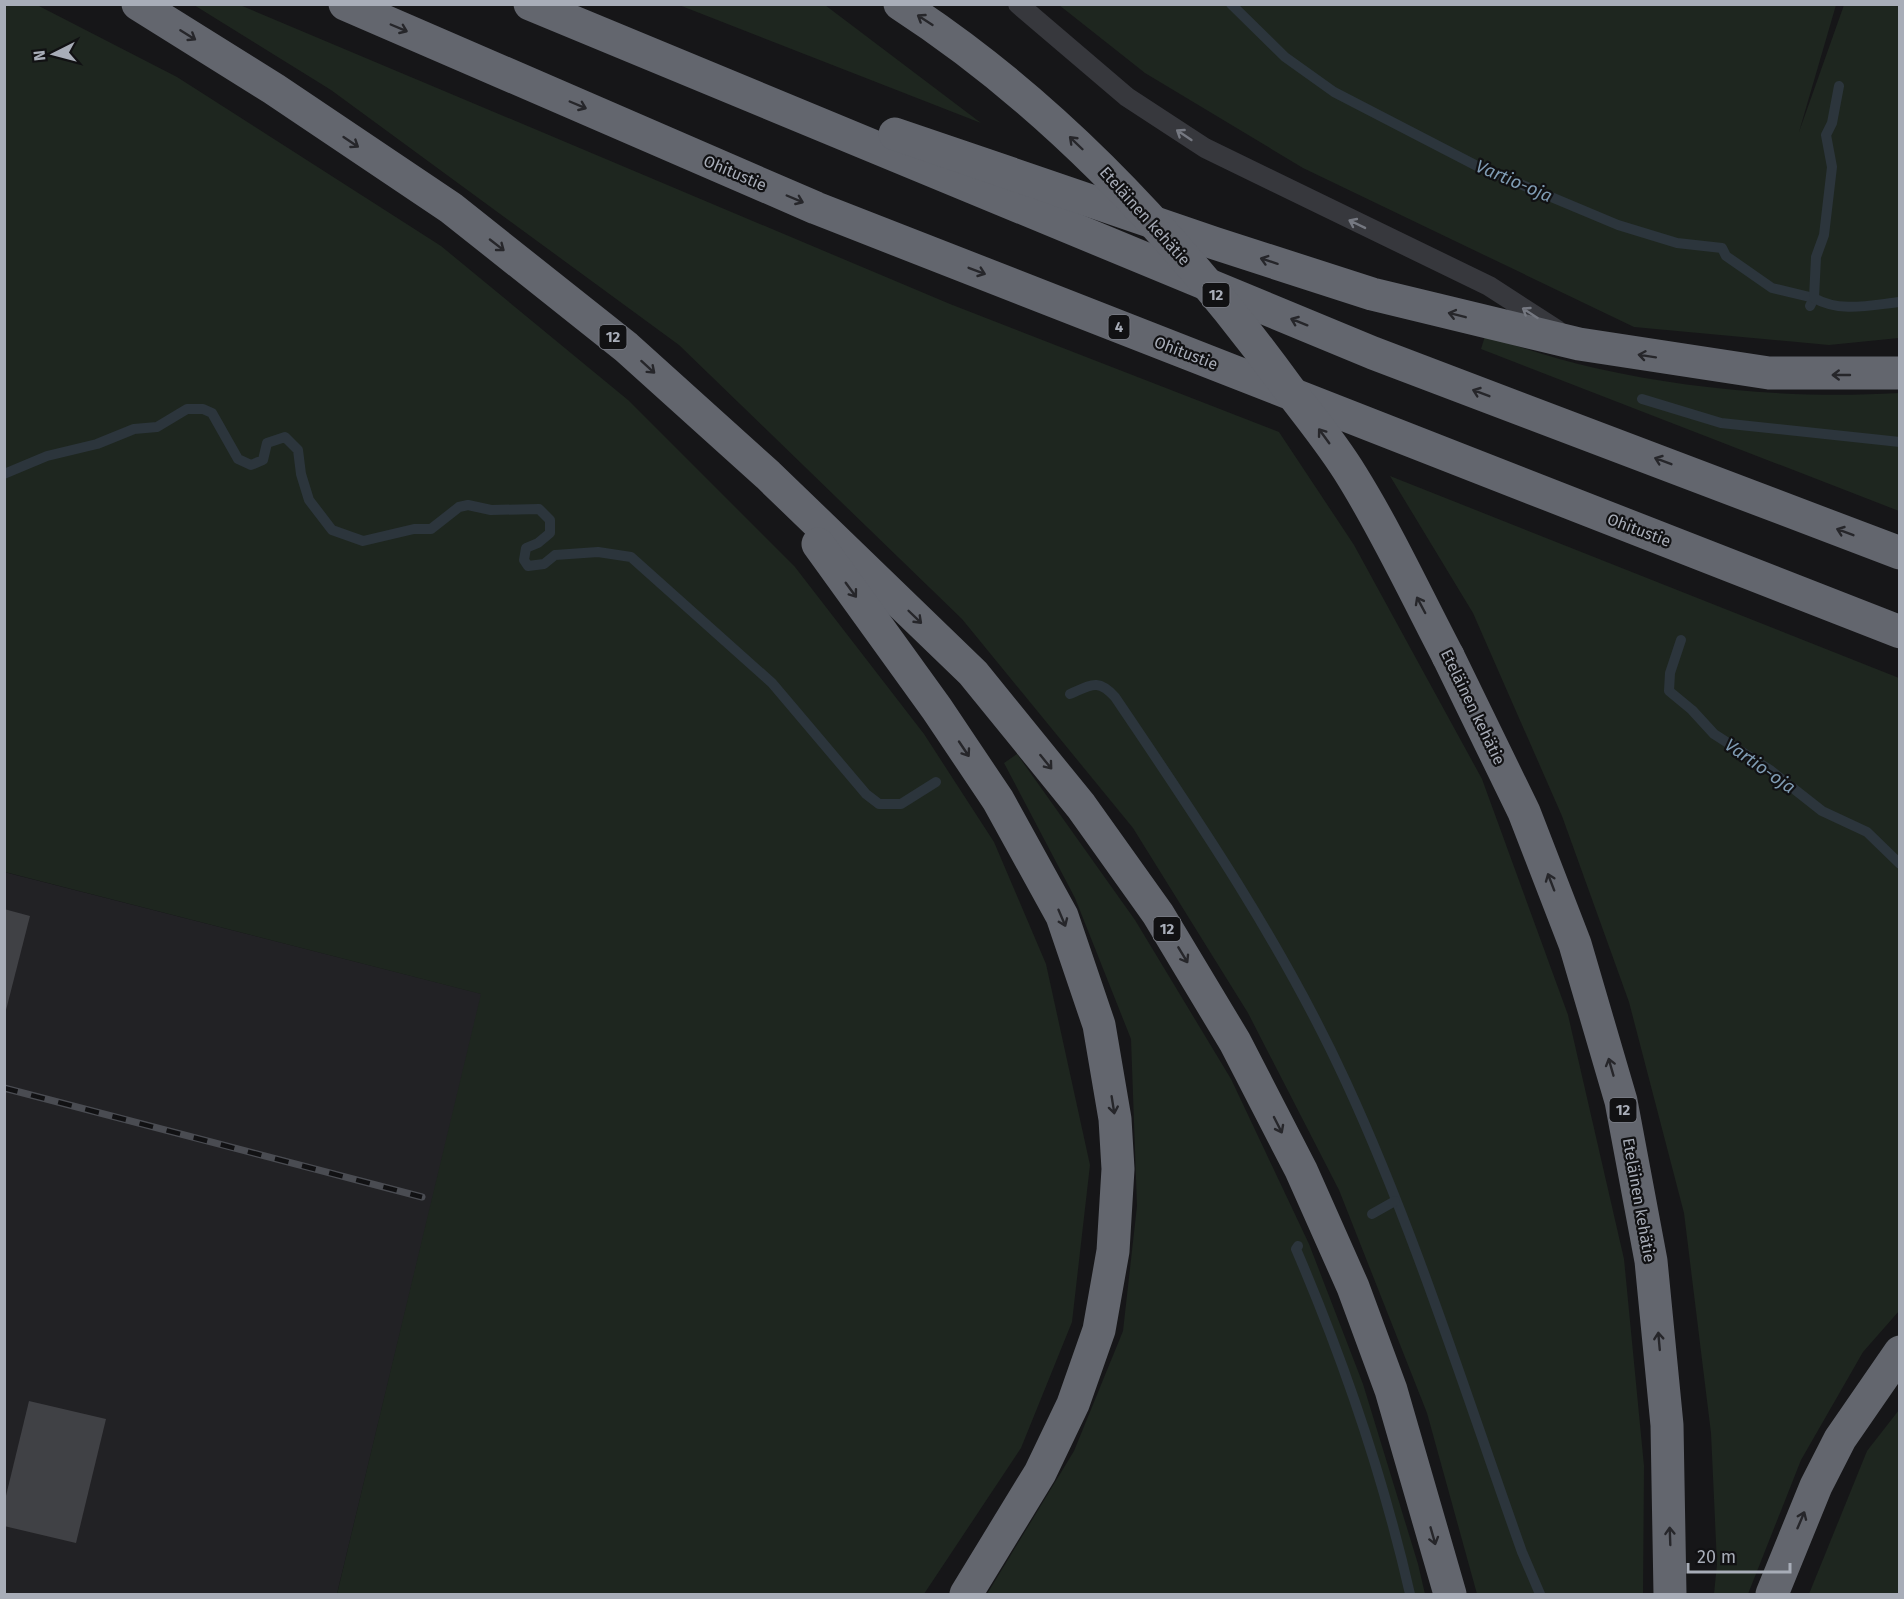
<svg xmlns="http://www.w3.org/2000/svg" width="1904" height="1599" viewBox="0 0 1904 1599" font-family="'Fira Sans',sans-serif">
	<style>
		.built { fill: #222225 }
		.green { fill: #1e261f }
		.lines { fill: none; stroke-linecap: round; stroke-linejoin: round }
		.stream { stroke: #2c353c; stroke-width: 10 }
		.building { fill: #404145 }
		.service { stroke: #37383d; stroke-width: 20 }
		.motorway { stroke: #63666e; stroke-width: 33 }
		.rail-casing { stroke: #4a4c52; stroke-width: 7 }
		.rail { stroke: #111113; stroke-width: 4.5; stroke-dasharray: 14; stroke-linecap: butt }
		.motorway-bridge { stroke: #63666e; stroke-width: 33 }
		.oneway { stroke: #26262a }
		.oneway2 { stroke: #757881 }
		.labels { text-anchor: middle; dominant-baseline: central; stroke-width: 4.5; stroke-linejoin: round; paint-order: stroke }
		.shield { fill: #111113; stroke: #7b7e86; stroke-width: 1.5 }
		.shield-label { font-size: 15px; font-weight: bold; fill: #a8adb8 }
		.street-label { font-size: 16px; fill: #a8adb8; stroke: #111113 }
		.water-label { font-size: 18px; font-style: italic; fill: #7f9bb3; stroke: #111113 }
	</style>
	<rect width="100%" height="100%" fill="#161618"/>
	<path class="built" d="M4,872L482,994L337,1594H5Z"/>
	<g class="green">
		<path d="M4,5H37L177,77L441,246L628,400L795,567L924,734L994,842L1046,964L1090,1165L1072,1322L1021,1448L924,1594H337L481,994L5,872Z"/>
		<path d="M194,5H240L950,304L1279,432L1354,545L1482,779L1568,1015L1624,1259L1644,1466L1643,1594H1477L1427,1413L1339,1190L1248,1013L1133,828L962,619L679,345L331,90Z"/>
		<path d="M679,5H825L981,123Z"/>
		<path d="M1059,5H1836L1799,132L1844,5H1899V338L1829,345L1634,327L1303,168L1145,73Z"/>
		<path d="M1485,336C1521,347 1558,360 1595,368C1693,390 1799,399 1899,393V511L1481,349Z"/>
		<path d="M1390,476L1899,678V1311L1863,1352L1801,1460L1748,1594H1714L1717,1564L1711,1433L1684,1213L1629,1002L1562,816L1473,613Z"/>
		<path d="M1017,754L1135,920L1231,1079L1309,1244L1363,1384L1418,1564L1425,1594H987L1074,1451L1123,1331L1137,1206L1131,1039L1075,898L1004,763Z"/>
		<path d="M1899,1410V1594H1809L1867,1451Z"/>
	</g>
	<g class="lines">
		<g class="stream">
			<path d="M1231,4L1285,57L1334,92L1477,166L1618,225L1677,243L1722,248L1726,256L1772,288L1814,298L1810,306"/>
			<path d="M1839,86L1832,123L1826,135L1832,167L1824,235L1816,257L1814,298C1840,313 1871,305 1900,302"/>
			<path d="M1642,399L1721,423L1900,442"/>
			<path d="M4,474L47,456L97,444L134,429L157,427L187,409H203L212,413L238,459L251,465L263,460L267,443L285,437L298,450L301,474L309,500L332,530L363,541L414,529H431L459,507L468,505L491,510L539,509L550,520V533L538,543L526,548L524,560L528,566L544,564L555,555L598,552L631,557L772,683L866,794L879,804H901L936,782"/>
			<path d="M1681,640L1670,673L1669,691L1692,710L1714,734L1770,770L1822,811L1867,832L1900,864"/>
			<path d="M1070,694C1091,685 1098,678 1115,697C1199,821 1283,945 1346,1082C1416,1234 1466,1395 1522,1552L1540,1594"/>
			<path d="M1372,1214L1395,1201"/>
			<path d="M1298,1246L1296,1249C1344,1361 1383,1476 1410,1594"/>
		</g>
	</g>
	<g class="building">
		<path d="M4,909L30,916L5,1014H4Z"/>
		<path d="M29,1401L106,1419L76,1543L4,1526V1504Z"/>
	</g>
	<g class="lines">
		<path class="service" d="M1018,4L1127,97L1205,148L1489,286L1557,330"/>
		<g class="motorway">
			<path d="M138,4L274,89L451,208L626,347L768,475L973,673L1081,806L1158,914L1235,1042L1301,1170L1353,1287L1391,1390L1450,1594"/>
			<path d="M345,4L816,208L1900,632"/>
			<path d="M530,4L1373,353L1900,553"/>
			<path d="M895,134L1214,243L1372,294L1579,344L1769,373H1900"/>
			<path d="M818,544L937,709L998,800L1062,916L1099,1025L1115,1119L1118,1169L1113,1251L1099,1330L1073,1404L1040,1473L966,1594"/>
			<path d="M1448,656L1524,812L1575,944L1621,1101L1651,1261L1667,1425L1670,1594"/>
			<path d="M1772,1594L1816,1486L1840,1439L1900,1352"/>
		</g>
		<defs>
			<path id="rail" d="M4,1088L422,1197"/>
		</defs>
		<use href="#rail" class="rail-casing"/>
		<use href="#rail" class="rail"/>
		<path class="motorway-bridge" d="M900,4C1054,104 1181,241 1288,388C1310,417 1334,446 1352,476C1388,534 1417,597 1448,656"/>
	</g>
	<defs><path id="oneway-shaft" d="M-6 0H5M1.5-3L5.5 0L1.5 3" fill="none" stroke-width="1.6" stroke-linecap="round" stroke-linejoin="round" transform="scale(1.5)"/></defs>
	<g class="oneway">
		<use href="#oneway-shaft" transform="translate(925 20) rotate(-147)"/>
		<use href="#oneway-shaft" transform="translate(399 28) rotate(23)"/>
		<use href="#oneway-shaft" transform="translate(188 35) rotate(32)"/>
		<use href="#oneway-shaft" transform="translate(578 105) rotate(23)"/>
		<use href="#oneway-shaft" transform="translate(351 142) rotate(34)"/>
		<use href="#oneway-shaft" transform="translate(1076 143) rotate(-136)"/>
		<use href="#oneway-shaft" transform="translate(795 199) rotate(23)"/>
		<use href="#oneway-shaft" transform="translate(497 245) rotate(38)"/>
		<use href="#oneway-shaft" transform="translate(1269 261) rotate(-162)"/>
		<use href="#oneway-shaft" transform="translate(977 271) rotate(21)"/>
		<use href="#oneway-shaft" transform="translate(1457 315) rotate(-166)"/>
		<use href="#oneway-shaft" transform="translate(1299 322) rotate(-158)"/>
		<use href="#oneway-shaft" transform="translate(1647 356) rotate(-171)"/>
		<use href="#oneway-shaft" transform="translate(648 367) rotate(42)"/>
		<use href="#oneway-shaft" transform="translate(1841 375) rotate(180)"/>
		<use href="#oneway-shaft" transform="translate(1481 393) rotate(-159)"/>
		<use href="#oneway-shaft" transform="translate(1324 436) rotate(-126)"/>
		<use href="#oneway-shaft" transform="translate(1663 461) rotate(-159)"/>
		<use href="#oneway-shaft" transform="translate(1845 532) rotate(-159)"/>
		<use href="#oneway-shaft" transform="translate(851 590) rotate(54)"/>
		<use href="#oneway-shaft" transform="translate(1421 605) rotate(-118)"/>
		<use href="#oneway-shaft" transform="translate(915 617) rotate(44)"/>
		<use href="#oneway-shaft" transform="translate(964 749) rotate(56)"/>
		<use href="#oneway-shaft" transform="translate(1046 762) rotate(51)"/>
		<use href="#oneway-shaft" transform="translate(1551 882) rotate(-111)"/>
		<use href="#oneway-shaft" transform="translate(1062 918) rotate(67)"/>
		<use href="#oneway-shaft" transform="translate(1183 955) rotate(59)"/>
		<use href="#oneway-shaft" transform="translate(1611 1067) rotate(-106)"/>
		<use href="#oneway-shaft" transform="translate(1113 1105) rotate(81)"/>
		<use href="#oneway-shaft" transform="translate(1278 1125) rotate(63)"/>
		<use href="#oneway-shaft" transform="translate(1659 1341) rotate(-95)"/>
		<use href="#oneway-shaft" transform="translate(1801 1520) rotate(-67)"/>
		<use href="#oneway-shaft" transform="translate(1433 1536) rotate(74)"/>
		<use href="#oneway-shaft" transform="translate(1670 1536) rotate(-92)"/>
	</g>
	<g class="oneway2">
		<use href="#oneway-shaft" transform="translate(1184 135) rotate(-146)"/>
		<use href="#oneway-shaft" transform="translate(1357 224) rotate(-154)"/>
		<use href="#oneway-shaft" transform="translate(1530 313) rotate(-147)"/>
	</g>
	<g class="labels">
		<g class="shield">
			<rect x="1202.5" y="283" width="27" height="24" rx="4.5"/>
			<rect x="1108.5" y="315" width="21" height="24" rx="4.5"/>
			<rect x="599.5" y="325" width="27" height="24" rx="4.5"/>
			<rect x="1153.5" y="917" width="27" height="24" rx="4.5"/>
			<rect x="1609.5" y="1098" width="27" height="24" rx="4.5"/>
		</g>
		<g class="shield-label">
			<text x="1216" y="295">12</text>
			<text x="1119" y="327">4</text>
			<text x="613" y="337">12</text>
			<text x="1167" y="929">12</text>
			<text x="1623" y="1110">12</text>
		</g>
		<g class="street-label">
			<text transform="translate(735 173) rotate(23)">Ohitustie</text>
			<text transform="translate(1145 216) rotate(48)">Eteläinen kehätie</text>
			<text transform="translate(1186 353) rotate(21)">Ohitustie</text>
			<text transform="translate(1639 530) rotate(21)">Ohitustie</text>
			<text transform="translate(1473 707) rotate(64)">Eteläinen kehätie</text>
			<text transform="translate(1639 1200) rotate(80)">Eteläinen kehätie</text>
		</g>
		<g class="water-label">
			<text transform="translate(1514 181) rotate(23)">Vartio-oja</text>
			<text transform="translate(1760 766) rotate(35)">Vartio-oja</text>
		</g>
	</g>
	<rect width="1904" height="1599" fill="none" stroke="#a8adb8" stroke-width="12"/>
	<g transform="translate(54 54) rotate(264)" stroke="#111113" stroke-width="4.5" paint-order="stroke">
	<path d="M0-4.5L10 22L0 15L-10 22Z" fill="#a8adb8"/>
	<text y="-9" font-size="16" font-weight="bold" text-anchor="middle" fill="#a8adb8">N</text>
	</g>
	<path d="M1688 1563v9h102v-9" fill="none" stroke="#a8adb8" stroke-width="3"/>
	<text x="1697" y="1563" font-size="18" fill="#a8adb8" stroke="#111113" stroke-width="4.5" paint-order="stroke">20 m</text>
</svg>
